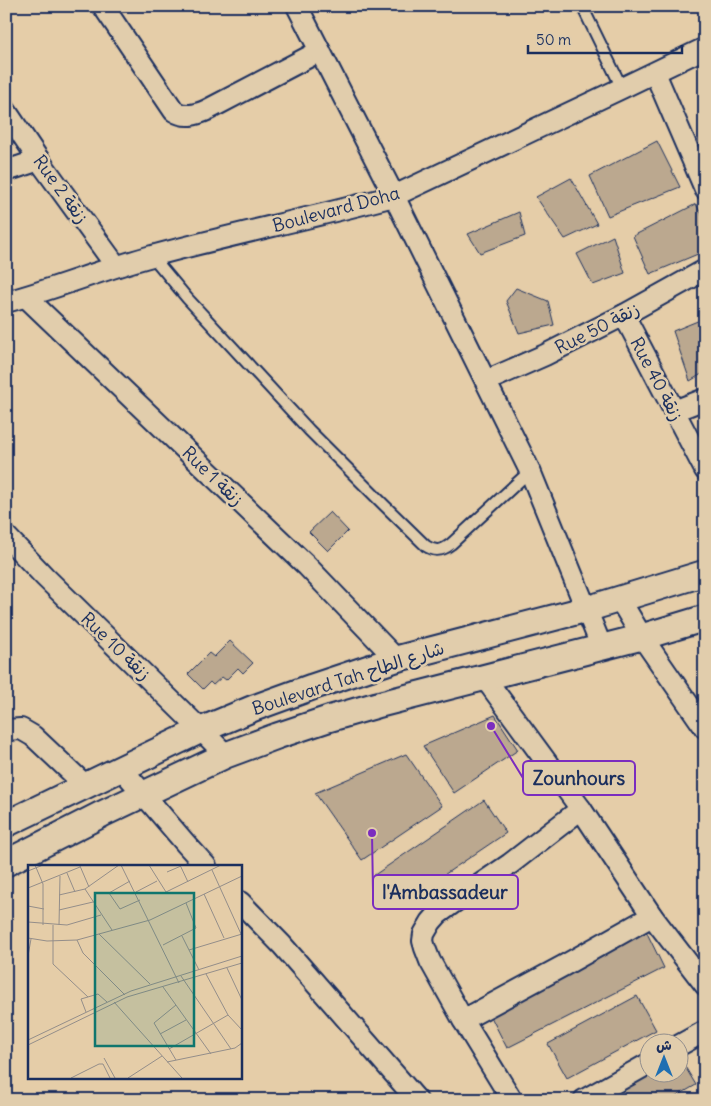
<svg xmlns="http://www.w3.org/2000/svg" width="711" height="1106" viewBox="0 0 711 1106" font-family="Delius,'Playpen Sans Arabic',sans-serif">
	<style>
		.building { fill: #bba88f; stroke: #1b2f5e }
		.lines { fill: none; stroke-linecap: round; stroke-linejoin: round }
		.service-casing { stroke: #1b2f5e; stroke-width: 14 }
		.minor-casing { stroke: #1b2f5e; stroke-width: 24 }
		.tertiary-casing { stroke: #1b2f5e; stroke-width: 29 }
		.service { stroke: #e1cdac; stroke-width: 10 }
		.minor { stroke: #e1cdac; stroke-width: 20 }
		.tertiary { stroke: #e1cdac; stroke-width: 25 }
		.labels { text-anchor: middle; dominant-baseline: central; stroke-width: 5; stroke-linejoin: round; paint-order: stroke }
		.street-label { font-size: 18px; fill: #1b2f5e; stroke: #e1cdac }
		.inset-road { fill: none; stroke: #948e8a; stroke-width: 1 }
		.view { fill: #0f766e; fill-opacity: 0.15; stroke: #0f766e; stroke-width: 2.5 }
		.inset-edge { fill: none; stroke: #1b2f5e; stroke-width: 2.5 }
		.leader { fill: none; stroke: #7b2cbf; stroke-width: 2 }
		.callout-dot { fill: #7b2cbf; stroke: #e1cdac; stroke-width: 2 }
		.callout { fill: #e1cdac; stroke: #7b2cbf; stroke-width: 2 }
		.callout-label { font-size: 19px; text-anchor: middle; font-weight: bold; fill: #1b2f5e }
	</style>
	<rect width="100%" height="100%" fill="#e5cda8"/>
	<filter id="ink" filterUnits="userSpaceOnUse"><feTurbulence type="fractalNoise" baseFrequency=".02" numOctaves="2"/><feDisplacementMap in="SourceGraphic" scale="10" xChannelSelector="R" yChannelSelector="G"/><feConvolveMatrix kernelMatrix="1 2 1 2 8 2 1 2 1" color-interpolation-filters="sRGB"/></filter>
	<g filter="url(#ink)">
		<g class="building">
			<path d="M657,141L680,187L608,216L590,176Z"/>
			<path d="M571,178L597,224L565,239L536,197Z"/>
			<path d="M696,204L705,221V251L650,274L633,236Z"/>
			<path d="M519,212L525,236L480,253L468,234Z"/>
			<path d="M613,236L625,273L593,285L577,254Z"/>
			<path d="M516,288L548,301L554,325L519,333L506,301Z"/>
			<path d="M705,318V372L690,381L673,331Z"/>
			<path d="M330,512L348,531L328,551L309,532Z"/>
			<path d="M230,641L253,663L243,673L238,668L226,680L222,677L213,685L210,682L203,689L188,674L209,653L214,657Z"/>
			<path d="M495,715L518,750L454,793L423,746Z"/>
			<path d="M406,754L442,806L362,860L315,793Z"/>
			<path d="M484,800L506,833L395,908L373,876Z"/>
			<path d="M646,931L664,968L507,1048L488,1011Z"/>
			<path d="M637,996L656,1030L567,1078L548,1044Z"/>
			<path d="M678,1055L696,1085L670,1100H593L648,1074H678Z"/>
		</g>
		<g class="lines">
			<defs>
				<g id="service">
					<path d="M582,6L622,88"/>
					<path d="M152,256L187,298L309,430L384,505L426,546C435,552 442,551 451,544L530,471"/>
				</g>
				<g id="minor">
					<path d="M103,6L174,111C185,118 196,115 207,110L320,51"/>
					<path d="M297,6L394,196L530,471L602,648"/>
					<path d="M655,73L705,189"/>
					<path d="M6,111L39,160L116,266"/>
					<path d="M6,171L39,160"/>
					<path d="M26,297L307,566L396,659"/>
					<path d="M6,302C55,289 103,269 152,256C222,237 293,222 363,204L394,196L622,88L705,48"/>
					<path d="M624,315L705,470"/>
					<path d="M486,381L545,355L624,315L705,270"/>
					<path d="M674,411L705,399"/>
					<path d="M6,536L45,577L201,730L226,755"/>
					<path d="M619,598L642,637L705,728"/>
					<path d="M484,677L581,809L652,916L705,985"/>
					<path d="M6,730L21,729L33,736L86,786"/>
					<path d="M122,769L186,844L206,866"/>
					<path d="M240,902L282,945L417,1100"/>
					<path d="M463,1020L563,966L652,916"/>
					<path d="M678,1046L705,1031"/>
					<path d="M512,1100L463,1020L430,961L425,948L423,941L424,934L431,922L438,914L453,903L510,864L581,809"/>
					<path d="M584,1100L648,1064"/>
				</g>
				<g id="tertiary">
					<path d="M6,824L201,730L254,708L312,687L396,659L587,609L705,573"/>
					<path d="M6,863L102,814L226,755L277,736L328,719L377,705L642,637L705,618"/>
				</g>
			</defs>
			<use href="#service" class="service-casing"/>
			<use href="#minor" class="minor-casing"/>
			<use href="#tertiary" class="tertiary-casing"/>
			<use href="#service" class="service"/>
			<use href="#minor" class="minor"/>
			<use href="#tertiary" class="tertiary"/>
		</g>
	</g>
	<g class="labels">
		<g class="street-label">
			<text transform="translate(61 189) rotate(54)">Rue 2 زنقة</text>
			<text transform="translate(336 209) rotate(-15)">Boulevard Doha</text>
			<text transform="translate(597 328) rotate(-27)">Rue 50 زنقة</text>
			<text transform="translate(657 379) rotate(62)">Rue 40 زنقة</text>
			<text transform="translate(213 476) rotate(44)">Rue 1 زنقة</text>
			<text transform="translate(116 646) rotate(44)">Rue 10 زنقة</text>
			<text transform="translate(348 678) rotate(-18)">Boulevard Tah شارع الطاح</text>
		</g>
	</g>
	<g transform="translate(28 865)">
		<rect width="214" height="214" fill="#e5cda8"/>
		<path class="inset-road" d="M7,0L15,19V60M93,0L151,118M121,0L138,27L193,0M152,0L160,17M52,1L61,22M184,5L213,69M0,6L15,0M139,7L153,1M39,8L47,27M102,16L81,28L92,44L112,35M0,23L52,2M57,24L84,65M108,27L129,16M176,29L196,73M31,30L57,24L91,0M0,41L16,44M31,45L65,37M0,57L39,60L73,50M25,60V99L60,132M31,60L32,11M71,69L122,119M154,71L171,105M0,73L19,76L49,75L122,55L214,11M49,75L55,88L97,130M135,80L168,63L158,38M161,85L214,69M0,91L3,74M199,103L214,135M178,109L200,150L214,165M153,111L203,184M135,122L183,189M86,137L154,213M148,140L126,158L148,195M58,147L53,134L70,129L79,137M132,169L158,155M0,175L103,126L214,91M0,180L99,132L214,98M141,184L200,150M76,193L87,213M139,197L207,183L214,178M43,213L71,199H75L82,213M100,213L134,191"/>
		<path class="view" d="M67,28H166V181H67Z"/>
		<rect width="214" height="214" class="inset-edge"/>
	</g>
	<path class="leader" d="M491 726L523 778M372 833L373 892"/>
	<g class="callout-dot">
		<circle cx="491" cy="726" r="5"/>
		<circle cx="372" cy="833" r="5"/>
	</g>
	<g class="callout">
		<rect x="523" y="761" width="112" height="34" rx="5"/>
		<rect x="373" y="875" width="145" height="34" rx="5"/>
	</g>
	<g class="callout-label">
		<text x="579" y="785">Zounhours</text>
		<text x="445" y="899">l'Ambassadeur</text>
	</g>
	<rect width="711" height="1106" fill="none" stroke="#e1cdac" stroke-width="25"/>
	<rect x="12" y="12" width="686" height="1081" fill="none" stroke="#1b2f5e" stroke-width="2" filter="url(#ink)"/>
	<g transform="translate(664 1058)"><circle r="24" fill="#e1cdac" stroke="#928e8d"/>
	<path d="M0-4L9 19L0 12L-9 19Z" fill="#1f6fb2"/>
	<text y="-8" font-size="14" font-weight="bold" text-anchor="middle" fill="#1b2f5e">ش</text>
	</g>
	<path d="M528 45v8h154v-8" fill="none" stroke="#1b2f5e" stroke-width="2.5"/>
	<text x="536" y="45" font-size="15" fill="#1b2f5e" stroke="#e1cdac" stroke-width="4" paint-order="stroke">50 m</text>
</svg>
